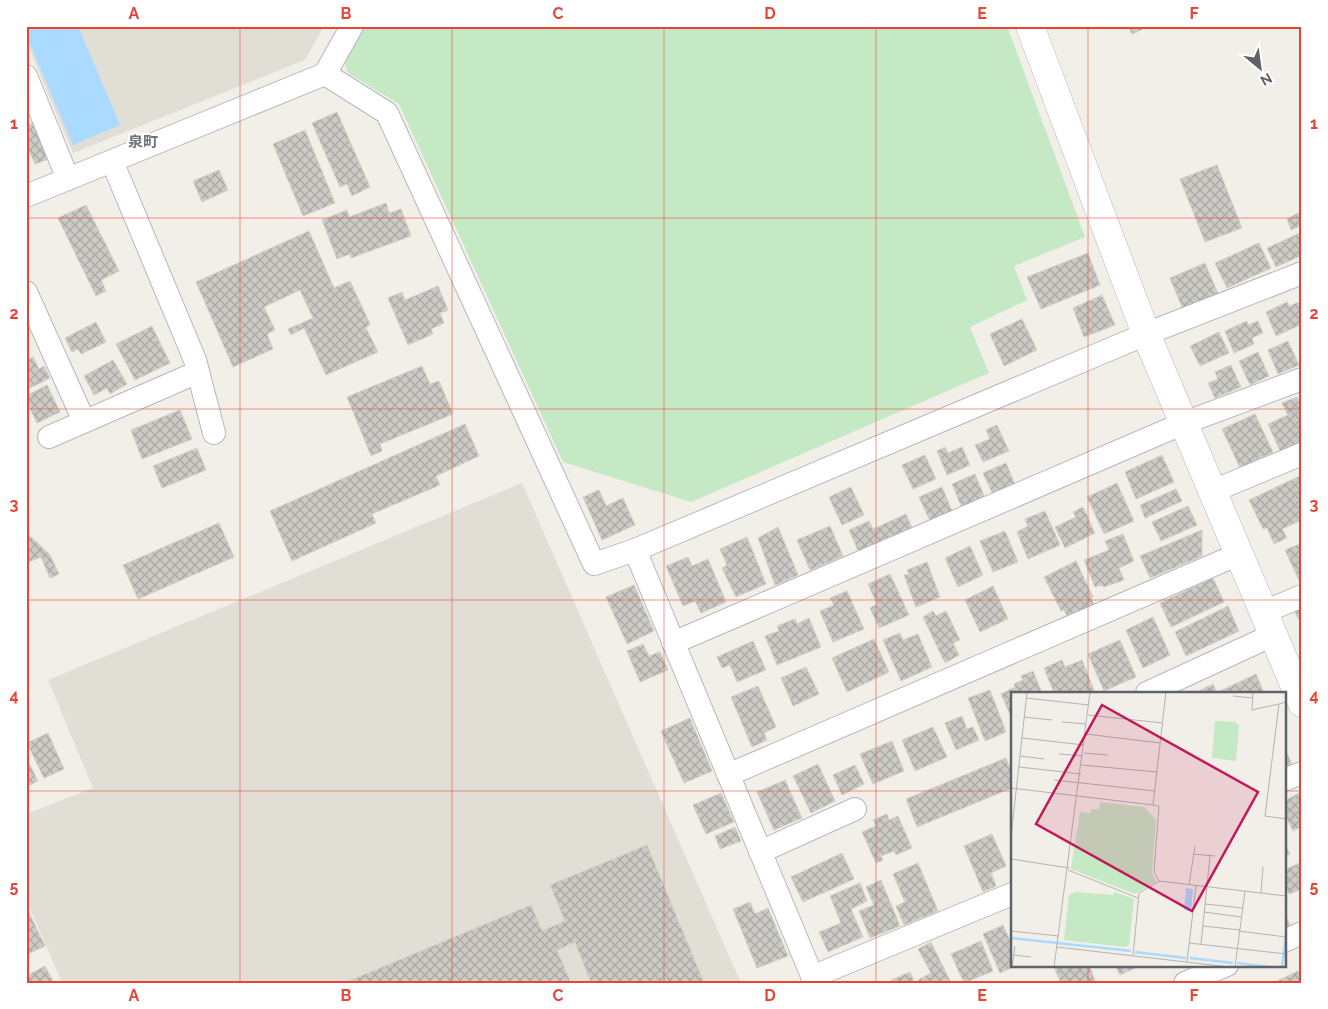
<svg xmlns="http://www.w3.org/2000/svg" width="1328" height="1009" viewBox="0 0 1328 1009" font-family="Raleway,'Noto Sans JP',sans-serif">
	<style>
		.education { fill: #e1ded6 }
		.pitch { fill: #c5e8c5 }
		.water { fill: #aadaff }
		.building { fill: url(#building-cross-hatch); stroke: #d6d1c6 }
		.lines { fill: none; stroke-linecap: round; stroke-linejoin: round }
		.minor-casing { stroke: #b5b8bc; stroke-width: 24 }
		.tertiary-casing { stroke: #b5b8bc; stroke-width: 29 }
		.minor { stroke: #fff; stroke-width: 22 }
		.tertiary { stroke: #fff; stroke-width: 28 }
		.grid { fill: none; stroke: #ea4335; stroke-width: 1; stroke-opacity: 0.55 }
		.labels { text-anchor: middle; dominant-baseline: central; stroke-width: 4.5; stroke-linejoin: round; paint-order: stroke }
		.quarter-label { font-size: 15px; font-weight: bold; fill: #70757a; stroke: #fff }
		.inset-river { fill: none; stroke: #aadaff; stroke-width: 2.5 }
		.inset-road { fill: none; stroke: #b3b3b1; stroke-width: 1 }
		.view { fill: #c2185b; fill-opacity: 0.15; stroke: #c2185b; stroke-width: 2.5 }
		.inset-edge { fill: none; stroke: #5f6368; stroke-width: 2.5 }
		.neatline { fill: none; stroke: #ea4335; stroke-width: 2 }
		.grid-label { font-size: 16px; text-anchor: middle; font-weight: bold; fill: #ea4335 }
	</style>
	<defs>
		<pattern id="building-cross-hatch" width="8" height="8" patternUnits="userSpaceOnUse" patternTransform="scale(1.25)"><rect width="8" height="8" fill="#cccac5"/><path d="M0 0l8 8M0 8l8-8" fill="none" stroke="#a9a8a4"/></pattern>
	</defs>
	<rect width="100%" height="100%" fill="#f1efe8"/>
	<g class="education">
		<path d="M26,26H324L305,60L73,153L26,41Z"/>
		<path d="M522,483L741,983H62L26,899V814L93,788L48,680Z"/>
	</g>
	<path class="pitch" d="M363,26H1007L1085,237L1014,266L1027,300L970,327L989,373L691,502L563,462L399,104L348,73L344,60Z"/>
	<path class="water" d="M26,26H78L120,125L73,145L26,35Z"/>
	<g class="building">
		<path d="M1128,26H1150L1132,34Z"/>
		<path d="M337,112L370,187L352,196L347,184L340,187L312,123Z"/>
		<path d="M33,123L49,159L35,164L26,144V126Z"/>
		<path d="M305,130L335,203L303,216L273,144Z"/>
		<path d="M1217,165L1242,228L1205,242L1180,179Z"/>
		<path d="M219,170L228,190L202,202L193,181Z"/>
		<path d="M386,203L389,213L401,209L411,236L351,258L350,254L337,259L322,220L347,210L349,217Z"/>
		<path d="M86,205L119,271L101,280L106,291L96,296L58,218Z"/>
		<path d="M1302,211V225L1291,230L1287,219Z"/>
		<path d="M309,231L334,288L350,281L370,324L366,328L378,352L326,375L304,328L291,335L288,329L313,318L300,290L264,307L275,330L267,334L273,349L233,367L196,282Z"/>
		<path d="M1302,232V255L1276,267L1267,248Z"/>
		<path d="M1259,243L1271,268L1227,288L1215,263Z"/>
		<path d="M1088,253L1100,285L1041,309L1027,277Z"/>
		<path d="M1205,263L1219,296L1183,310L1170,278Z"/>
		<path d="M438,286L448,310L440,313L444,323L431,329L433,334L408,345L388,298L402,292L405,300Z"/>
		<path d="M1102,295L1115,325L1084,337L1073,308Z"/>
		<path d="M1302,301V324L1276,336L1266,312L1287,302L1289,306Z"/>
		<path d="M1022,319L1037,350L1004,366L990,334Z"/>
		<path d="M1247,321L1248,325L1258,321L1263,333L1252,338L1254,344L1234,353L1225,331Z"/>
		<path d="M96,322L106,342L81,354L78,349L72,352L65,338Z"/>
		<path d="M152,326L170,363L135,380L116,344Z"/>
		<path d="M1219,332L1229,353L1200,366L1190,346Z"/>
		<path d="M1288,341L1299,365L1278,374L1268,350Z"/>
		<path d="M1258,352L1269,376L1250,385L1239,361Z"/>
		<path d="M33,357L39,369L44,366L50,378L26,390V361Z"/>
		<path d="M113,360L127,384L110,394L107,388L94,395L84,376Z"/>
		<path d="M1231,365L1241,387L1215,398L1208,383L1218,379L1215,372Z"/>
		<path d="M422,366L430,384L439,381L453,414L380,444L382,451L371,456L347,397Z"/>
		<path d="M47,385L60,412L37,423L26,400V396Z"/>
		<path d="M1297,397L1302,408V441L1280,451L1268,424L1288,415L1282,403Z"/>
		<path d="M180,410L192,439L142,459L131,430Z"/>
		<path d="M1255,414L1273,452L1240,468L1222,429Z"/>
		<path d="M465,424L479,456L436,476L440,485L372,514L376,523L292,561L270,511Z"/>
		<path d="M997,425L1009,451L983,462L975,445L990,439L986,430Z"/>
		<path d="M945,447L948,453L962,447L970,465L947,475L937,451Z"/>
		<path d="M197,448L206,470L162,488L153,466Z"/>
		<path d="M925,455L936,479L913,489L902,465Z"/>
		<path d="M1162,455L1174,482L1136,499L1125,472Z"/>
		<path d="M1006,463L1016,487L994,497L983,473Z"/>
		<path d="M975,474L985,498L962,508L952,484Z"/>
		<path d="M1302,475V520L1282,529L1287,538L1274,544L1267,528L1263,529L1249,500Z"/>
		<path d="M1117,483L1134,521L1104,534L1087,497Z"/>
		<path d="M851,487L864,515L842,525L829,497Z"/>
		<path d="M942,487L952,511L930,521L919,497Z"/>
		<path d="M1176,489L1182,501L1145,518L1140,505Z"/>
		<path d="M599,490L606,506L623,498L635,525L602,540L583,497Z"/>
		<path d="M1188,506L1197,525L1161,541L1152,522Z"/>
		<path d="M1083,507L1095,533L1065,548L1055,527L1076,517L1073,512Z"/>
		<path d="M1045,511L1060,545L1028,559L1017,532L1028,526L1025,519Z"/>
		<path d="M906,514L913,530L860,555L849,530L869,521L873,529Z"/>
		<path d="M219,523L234,557L138,599L123,565Z"/>
		<path d="M830,526L843,556L810,570L797,540Z"/>
		<path d="M778,527L798,575L775,585L758,538Z"/>
		<path d="M1202,530V556L1150,578L1140,556Z"/>
		<path d="M1005,531L1018,562L993,572L980,541Z"/>
		<path d="M26,532L50,555L59,574L50,578L41,557L26,563Z"/>
		<path d="M1123,534L1134,561L1119,568L1124,580L1104,587L1101,585L1095,587L1084,560L1109,550L1105,541Z"/>
		<path d="M747,537L766,584L736,597L722,568L727,565L720,549Z"/>
		<path d="M1302,543V587L1285,550Z"/>
		<path d="M970,546L983,575L958,587L945,558Z"/>
		<path d="M688,557L692,566L708,559L726,602L701,613L695,601L683,606L666,566Z"/>
		<path d="M1076,561L1093,597L1091,598L1095,607L1077,616L1075,612L1067,616L1064,610L1061,611L1044,577Z"/>
		<path d="M927,562L940,597L916,607L904,575L909,574L907,570Z"/>
		<path d="M890,574L909,615L879,628L870,608L877,604L868,584Z"/>
		<path d="M1213,578L1224,602L1171,627L1160,603Z"/>
		<path d="M634,585L654,631L627,644L606,597Z"/>
		<path d="M993,586L1008,619L980,632L965,600Z"/>
		<path d="M847,591L864,629L833,642L820,611L834,605L830,598Z"/>
		<path d="M1228,606L1239,631L1186,656L1175,632Z"/>
		<path d="M1302,606V626L1294,610Z"/>
		<path d="M933,611L936,616L946,611L960,640L953,643L959,655L945,663L923,617Z"/>
		<path d="M1153,617L1170,655L1143,668L1126,630Z"/>
		<path d="M809,618L821,647L777,665L765,636L779,631L777,626L795,619L797,624Z"/>
		<path d="M900,633L903,640L918,634L932,667L901,681L883,640Z"/>
		<path d="M874,639L889,672L847,692L832,658Z"/>
		<path d="M1120,640L1136,677L1104,691L1088,654Z"/>
		<path d="M753,641L766,670L737,682L730,665L722,668L717,657Z"/>
		<path d="M643,644L649,656L660,652L668,670L640,682L627,651Z"/>
		<path d="M1062,660L1065,667L1082,660L1095,693H1054L1044,668Z"/>
		<path d="M806,667L819,694L793,706L781,678Z"/>
		<path d="M1033,671L1042,693H1012V719L1001,694L1015,687L1014,684L1023,680L1021,676Z"/>
		<path d="M1256,674L1264,693H1221L1220,691Z"/>
		<path d="M1213,684L1217,693H1197V692Z"/>
		<path d="M758,686L776,727L764,733L767,740L752,747L731,697Z"/>
		<path d="M990,690L1006,732L985,741L968,698Z"/>
		<path d="M962,716L967,729L973,727L979,740L956,750L945,723Z"/>
		<path d="M690,718L712,771L684,783L661,731Z"/>
		<path d="M933,727L947,757L915,771L902,740Z"/>
		<path d="M48,733L64,769L44,778L27,743Z"/>
		<path d="M892,741L904,771L873,784L860,754Z"/>
		<path d="M1284,746L1292,765L1284,768Z"/>
		<path d="M26,757L38,781L26,787Z"/>
		<path d="M1006,758L1012,773V788L917,827L906,799Z"/>
		<path d="M818,764L835,801L811,813L793,776Z"/>
		<path d="M855,765L864,784L842,795L833,775Z"/>
		<path d="M785,780L802,818L774,830L757,792Z"/>
		<path d="M1301,792L1302,826L1293,831L1284,813V801Z"/>
		<path d="M721,793L734,822L706,834L693,805Z"/>
		<path d="M887,814L889,820L898,816L912,848L896,855L894,851L881,856L883,860L876,863L862,832L876,826L873,820Z"/>
		<path d="M735,827L741,841L720,849L715,836Z"/>
		<path d="M992,834L1006,866L991,873L996,886L983,892L964,846Z"/>
		<path d="M1284,842L1290,854L1284,857Z"/>
		<path d="M647,845L704,983H591L575,942L557,950L571,983H344L531,905L542,931L565,921L550,885Z"/>
		<path d="M842,853L854,879L803,902L791,877Z"/>
		<path d="M1302,862V889L1289,894L1284,884V870Z"/>
		<path d="M918,863L938,911L904,925L896,906L905,902L893,874Z"/>
		<path d="M881,880L900,926L870,938L859,911L874,905L866,887Z"/>
		<path d="M860,883L867,901L851,909L863,937L828,952L819,932L841,923L830,896Z"/>
		<path d="M750,902L755,914L768,908L788,956L757,968L733,909Z"/>
		<path d="M26,906L45,946L26,955Z"/>
		<path d="M1284,911L1291,928L1284,931Z"/>
		<path d="M1003,925L1012,945V965H1018L1000,973L983,934Z"/>
		<path d="M981,941L993,971L964,983L951,954Z"/>
		<path d="M931,942L951,983H919L918,980L931,973L918,949Z"/>
		<path d="M1057,965H1089L1096,983H1061L1054,967Z"/>
		<path d="M1115,965H1142L1120,975Z"/>
		<path d="M45,966L54,983H26V976Z"/>
		<path d="M1298,971L1302,978V983H1273Z"/>
		<path d="M910,972L915,983H892L891,980Z"/>
	</g>
	<g class="lines">
		<defs>
			<g id="minor">
				<path d="M325,74L387,113L594,564L635,550"/>
				<path d="M26,76L68,179"/>
				<path d="M112,161L195,360L214,433"/>
				<path d="M26,196L325,74L352,26"/>
				<path d="M26,292L84,421"/>
				<path d="M49,437L198,372"/>
				<path d="M1213,491L1302,454"/>
				<path d="M1264,612L1302,596"/>
				<path d="M673,643L1184,423L1302,379"/>
				<path d="M1147,693L1273,635"/>
				<path d="M728,775L1239,554"/>
				<path d="M1284,780L1302,773"/>
				<path d="M760,852L855,809"/>
				<path d="M1284,941L1302,933"/>
				<path d="M812,977L1012,894"/>
				<path d="M815,983L635,550L1146,334L1302,273"/>
				<path d="M1185,983L1227,965"/>
			</g>
			<path id="tertiary" d="M1030,26L1146,334L1302,703"/>
		</defs>
		<use href="#minor" class="minor-casing"/>
		<use href="#tertiary" class="tertiary-casing"/>
		<use href="#minor" class="minor"/>
		<use href="#tertiary" class="tertiary"/>
	</g>
	<path class="grid" d="M240,26V983M452,26V983M664,26V983M876,26V983M1088,26V693M26,218H1302M26,409H1302M26,600H1302M26,791H1012M1284,791H1302M1088,965V983"/>
	<g class="labels">
		<g class="quarter-label">
			<text x="143" y="142">泉町</text>
		</g>
	</g>
	<g transform="translate(1011 692)">
		<rect width="275" height="275" fill="#f1efe8"/>
		<path d="M204,29L225,30L228,34L225,69L201,66ZM89,110L133,115L145,128L141,181L145,189L124,202L60,177L69,120L79,121L80,117H88ZM64,200L102,203L104,200L123,207L118,253L114,255L53,248L58,203Z" fill="#c5e8c5"/>
		<path d="M175,196L182,197L180,219L173,218Z" fill="#aadaff"/>
		<path class="inset-river" d="M0,246L120,259M124,260L175,266M179,266L222,271M226,271L258,275M271,275L275,242"/>
		<path class="inset-road" d="M242,0L241,18L268,12M222,4L242,6M15,6L78,13M275,10L268,12L254,124L275,127M77,23L152,31M13,25L41,28M51,30L75,32M75,42L149,51M11,46L73,53M73,61L97,63M48,62L72,64M9,64L33,67M71,73L146,80M8,75L70,82M43,88L144,99M0,96L142,113L155,0M142,113L148,114L143,180L148,189M0,145L16,0M182,162L204,164M0,167L58,176M57,178L127,206M178,193L184,154M250,201L252,175M194,212L232,216M193,220L230,225M192,234L229,238M0,239L48,244M228,239L275,245M178,251L275,262M190,252L199,164M46,255L218,275M3,263L20,265M122,264L128,201L148,189L275,204M176,270L185,194M1,275L4,254M43,275L79,0M224,275L234,199"/>
		<path class="view" d="M91,13L247,100L181,219L25,132Z"/>
		<rect width="275" height="275" class="inset-edge"/>
	</g>
	<rect width="1328" height="1009" fill="none" stroke="#ffffff" stroke-width="55"/>
	<g transform="translate(1260 68) rotate(151)" stroke="#ffffff" stroke-width="4" paint-order="stroke">
	<path d="M0-4L9 19L0 12L-9 19Z" fill="#5f6368"/>
	<text y="-8" font-size="14" font-weight="bold" text-anchor="middle" fill="#5f6368">N</text>
	</g>
	<rect x="28" y="28" width="1272" height="954" class="neatline"/>
	<g class="grid-label">
		<text x="134" y="19">A</text>
		<text x="346" y="19">B</text>
		<text x="558" y="19">C</text>
		<text x="770" y="19">D</text>
		<text x="982" y="19">E</text>
		<text x="1194" y="19">F</text>
		<text x="14" y="129">1</text>
		<text x="1314" y="129">1</text>
		<text x="14" y="319">2</text>
		<text x="1314" y="319">2</text>
		<text x="14" y="510">3</text>
		<text x="1314" y="510">3</text>
		<text x="14" y="701">4</text>
		<text x="1314" y="701">4</text>
		<text x="14" y="892">5</text>
		<text x="1314" y="892">5</text>
		<text x="134" y="1001">A</text>
		<text x="346" y="1001">B</text>
		<text x="558" y="1001">C</text>
		<text x="770" y="1001">D</text>
		<text x="982" y="1001">E</text>
		<text x="1194" y="1001">F</text>
	</g>
</svg>
